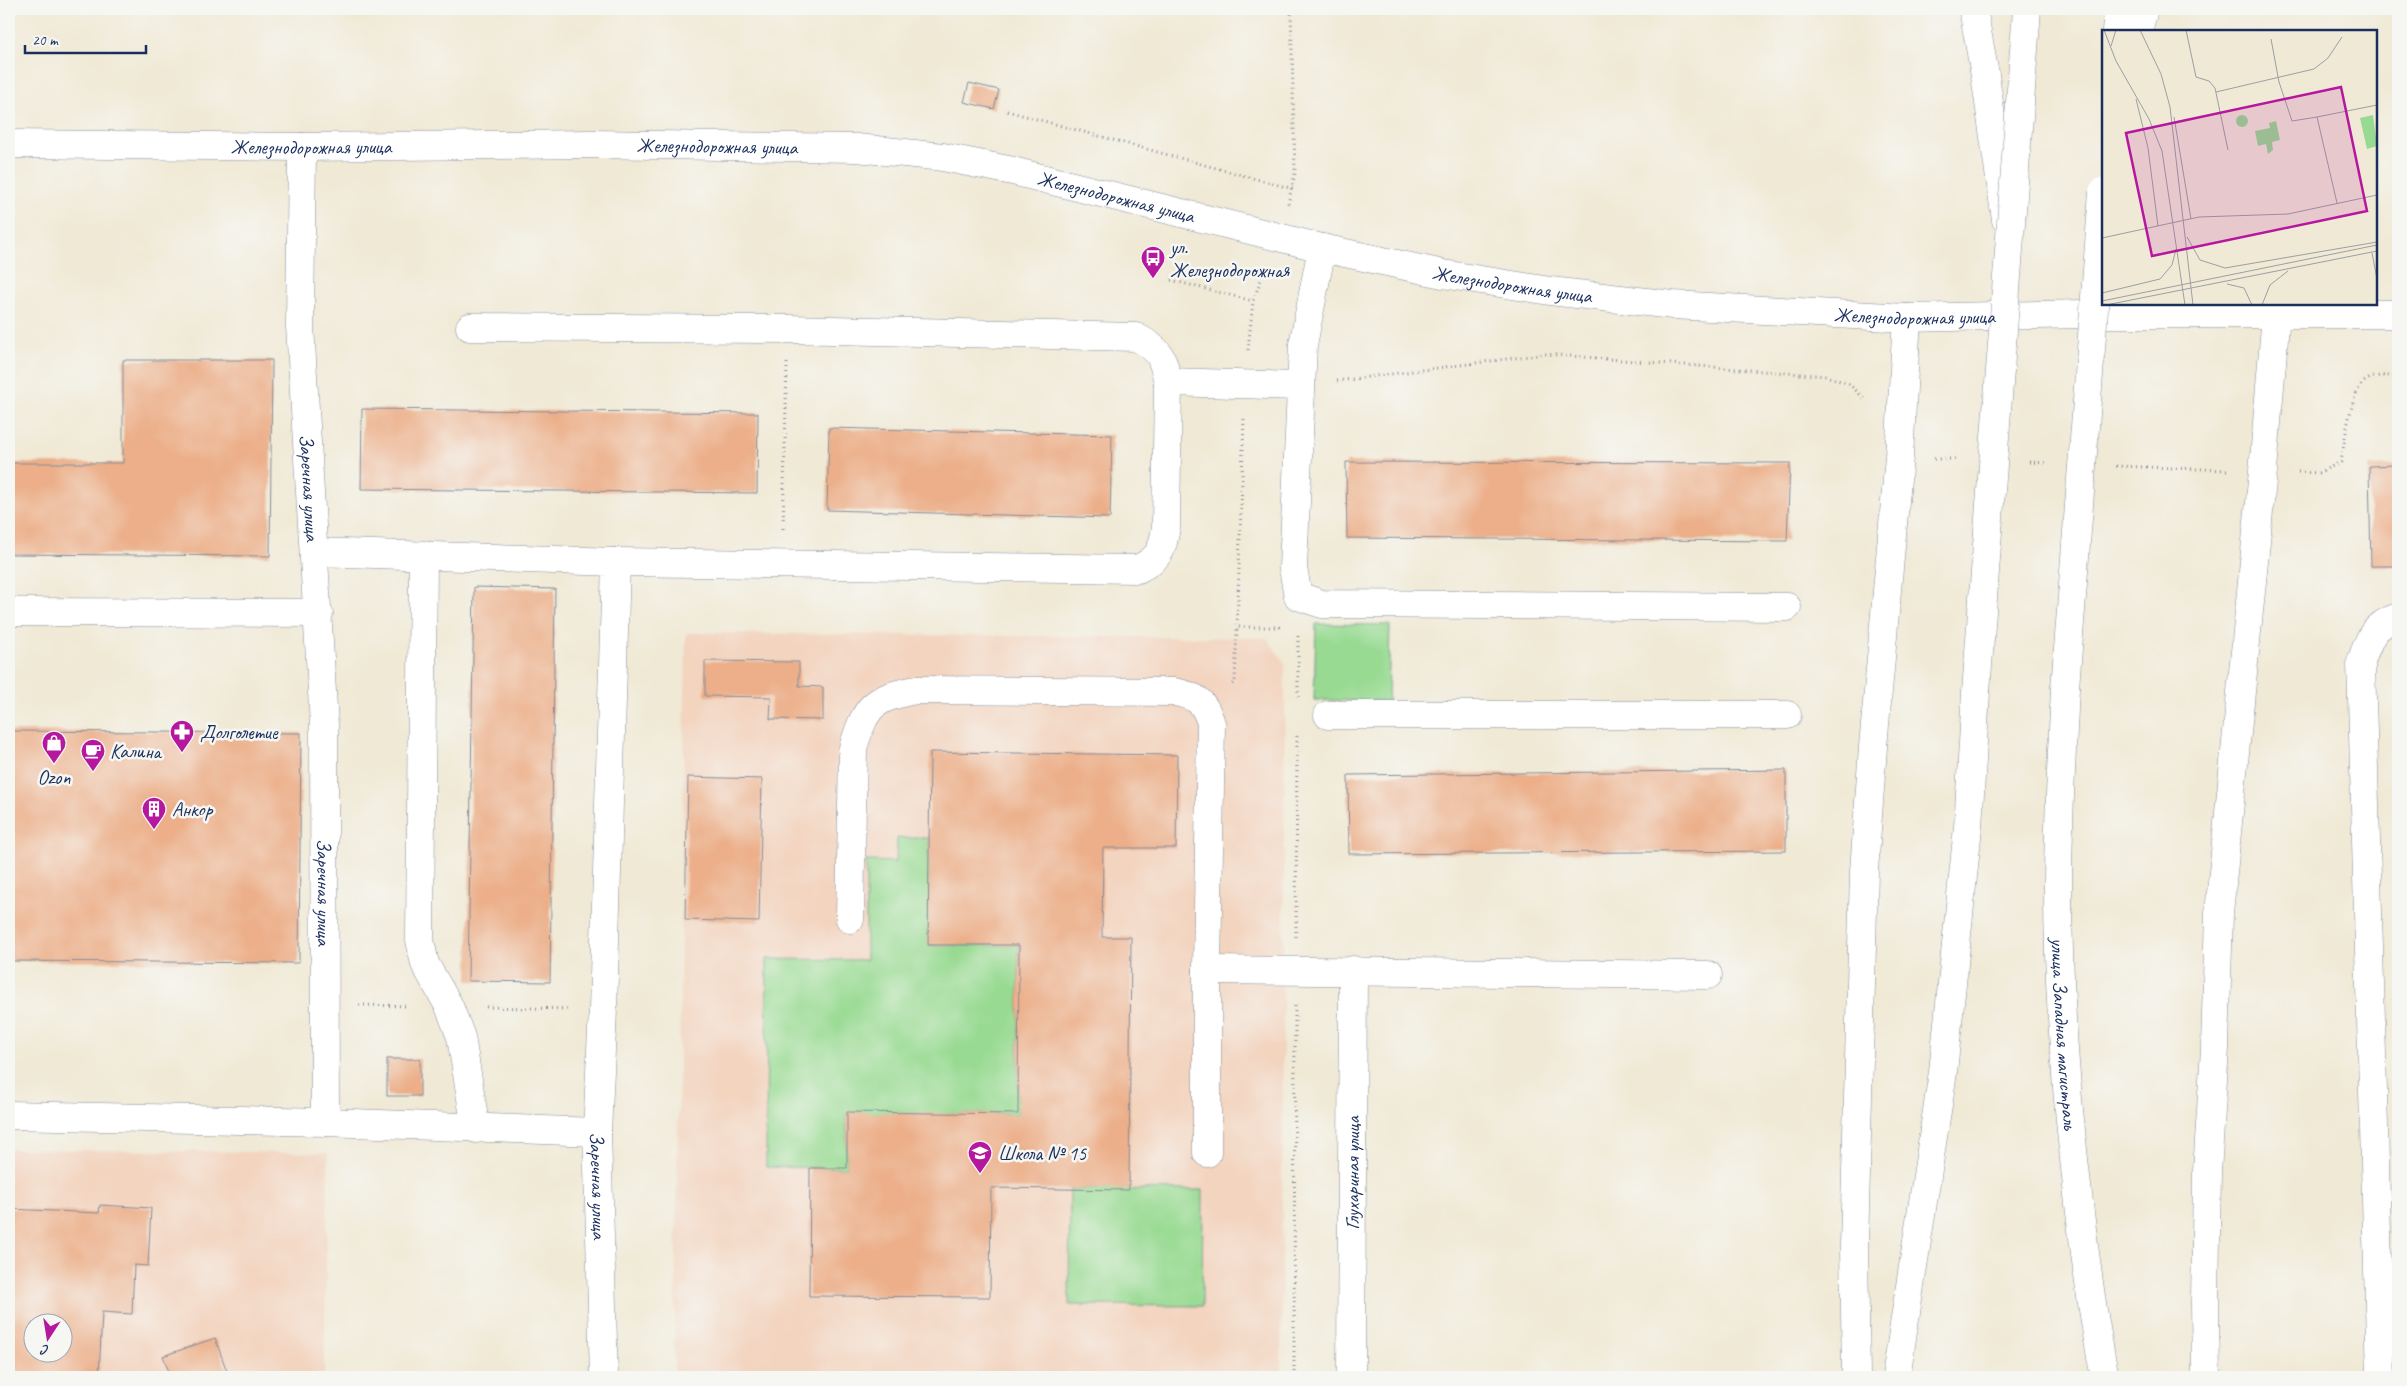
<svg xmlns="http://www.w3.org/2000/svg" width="2407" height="1386" viewBox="0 0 2407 1386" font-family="Caveat,sans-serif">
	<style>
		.built { fill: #f3d4bf; fill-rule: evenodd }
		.green { fill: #98da92; stroke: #5a8478 }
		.building { fill: #ecaf89; fill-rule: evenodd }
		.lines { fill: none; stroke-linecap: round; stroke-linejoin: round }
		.minor-casing { stroke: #868c9a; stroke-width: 29 }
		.major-casing { stroke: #868c9a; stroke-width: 29 }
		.path { stroke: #868c9a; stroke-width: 3; stroke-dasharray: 1 4; stroke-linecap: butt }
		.minor { stroke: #fff; stroke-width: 28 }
		.major { stroke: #fff; stroke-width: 28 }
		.major-bridge-casing { stroke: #868c9a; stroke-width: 29; stroke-linecap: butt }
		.major-bridge { stroke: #fff; stroke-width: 28 }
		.labels { text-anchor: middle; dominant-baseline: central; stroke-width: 5; stroke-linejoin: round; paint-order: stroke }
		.street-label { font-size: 20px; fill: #1b2f5e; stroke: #f6f6f2 }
		.poi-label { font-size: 20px; fill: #1b2f5e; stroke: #f6f6f2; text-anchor: start }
		.inset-road { fill: none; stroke: #9b9fa5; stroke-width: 1 }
		.view { fill: #b5179e; fill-opacity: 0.15; stroke: #b5179e; stroke-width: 2.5 }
		.inset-edge { fill: none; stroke: #1b2f5e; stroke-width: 2.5 }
	</style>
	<rect width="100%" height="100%" fill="#f6f6f2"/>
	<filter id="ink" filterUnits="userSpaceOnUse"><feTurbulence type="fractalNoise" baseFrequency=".02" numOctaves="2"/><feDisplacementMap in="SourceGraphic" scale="10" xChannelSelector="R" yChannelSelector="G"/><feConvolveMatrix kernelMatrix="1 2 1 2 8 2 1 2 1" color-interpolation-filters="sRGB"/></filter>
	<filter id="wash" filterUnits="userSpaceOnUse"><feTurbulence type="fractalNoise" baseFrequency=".0096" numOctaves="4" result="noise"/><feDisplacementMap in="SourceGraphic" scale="20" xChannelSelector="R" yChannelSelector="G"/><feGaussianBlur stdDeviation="1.12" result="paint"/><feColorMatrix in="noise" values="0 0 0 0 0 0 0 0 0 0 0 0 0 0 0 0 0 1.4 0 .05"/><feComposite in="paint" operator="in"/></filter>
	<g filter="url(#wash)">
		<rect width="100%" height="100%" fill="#f0e9d5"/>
		<g class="built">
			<path d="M686,633L1267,638L1285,664L1281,1377H674Z"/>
			<path d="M9,1149L328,1153L324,1377H9ZM32,1324H62V1354H32Z"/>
		</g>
		<g class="green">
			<path d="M1316,624L1390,625L1388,701L1314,700Z"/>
			<path d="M897,838H929V945H1019L1018,1114L847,1113V1168L766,1167L767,959L866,960V861L896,862Z"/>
			<path d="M1070,1189L1203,1190L1202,1306L1069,1305Z"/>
		</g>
		<g id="blocks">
			<g class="building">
				<path d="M969,83L999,90L994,109L964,102Z"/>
				<path d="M123,360H272L270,556L9,554V463H123Z"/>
				<path d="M362,409L758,413L757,493L361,489Z"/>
				<path d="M829,428L1112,435L1110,518L827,510Z"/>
				<path d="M1346,462L1790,463L1787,541L1347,538Z"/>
				<path d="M2398,465V566H2371L2369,466Z"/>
				<path d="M474,587L555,589L550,982L468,981Z"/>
				<path d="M705,661L799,662V686L823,687V720L770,719L771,697L705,696Z"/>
				<path d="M9,731L301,733L299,963L9,961Z"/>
				<path d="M930,752L1177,755L1176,848H1103L1102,937H1131L1129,1190L991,1188L990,1297L809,1296L810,1168H847V1112L1018,1114L1019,945H928Z"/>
				<path d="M1786,770V851L1349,854L1348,775Z"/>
				<path d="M688,777L762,779L759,922L685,920Z"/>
				<rect x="387" y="1059" width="33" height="37"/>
				<path d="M100,1205L151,1208L148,1266L134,1265L132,1314L102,1312L99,1377H9V1209L99,1213ZM32,1324H62V1354H32Z"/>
				<path d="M215,1338L229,1377H171L163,1356Z"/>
			</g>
		</g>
	</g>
	<g filter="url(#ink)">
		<use href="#blocks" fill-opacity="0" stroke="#868c9a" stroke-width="1"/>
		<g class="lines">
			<defs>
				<g id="minor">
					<path id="s1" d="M9,144L302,147L592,144L857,148L943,157L1013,171L1322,248L1443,274L1550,291L1673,305L1907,318L2082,314H2398"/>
					<path id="s2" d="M302,147L300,326L324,725L325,1122L597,1132"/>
					<path d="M1322,248L1303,345L1293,568L1298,596L1322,604L1787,607"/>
					<path d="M470,327L788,329L1136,337C1161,350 1162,356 1168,382"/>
					<path id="s3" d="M314,552L616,562L603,1010L597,1132L604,1377"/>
					<path d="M423,555L420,940L425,964L449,1006L461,1037L476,1129"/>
					<path d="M616,562L1138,569C1160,558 1162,551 1166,527L1168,382L1299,386"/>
					<path d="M9,612L319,613"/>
					<path d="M1328,715H1787"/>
					<path d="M850,919L853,748C866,706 872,698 916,690L1174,692C1197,696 1204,701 1211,723L1207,970V1153"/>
					<path d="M1207,970L1708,975"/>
					<path d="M9,1115L325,1122"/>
					<path id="s4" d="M1351,1377L1353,970"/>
					<path d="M2381,1377L2361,662C2369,638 2373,625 2398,617"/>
				</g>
				<g id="major">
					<path d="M1973,9L1985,75L2006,220"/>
					<path d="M2116,31L2118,9"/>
					<path d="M2138,31L2144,9"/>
					<path id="s5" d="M2065,688C2063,734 2060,781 2059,828C2055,948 2063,1067 2077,1186C2084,1250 2092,1314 2105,1377"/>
					<path d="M1856,1377L1854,1247L1864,871L1873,747L1899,457L1907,318"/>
					<path d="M1896,1377L1943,1072L1968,827L1976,692"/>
					<path d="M2206,1377L2205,1303L2207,1172L2215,1048L2219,913L2263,471L2276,314"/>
				</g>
			</defs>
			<use href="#minor" class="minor-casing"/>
			<use href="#major" class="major-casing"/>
			<g class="path">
				<path d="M1007,111L1293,189"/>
				<path d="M1288,204L1295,173L1291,9"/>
				<path d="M1171,280L1253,301"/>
				<path d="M1248,350L1253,301L1265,269"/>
				<path d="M1337,381L1545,354L1826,376L1849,384L1866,400"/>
				<path d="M1244,419L1237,627H1280"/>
				<path d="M1934,459H1957"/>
				<path d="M2029,462L2047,463"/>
				<path d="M2116,466L2227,470"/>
				<path d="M2298,472L2318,473L2341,462C2344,445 2351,391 2364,382C2374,374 2386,376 2398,376"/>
				<path d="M783,529L787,363"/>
				<path d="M1232,684L1235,682L1237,627"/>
				<path d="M1298,697V633"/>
				<path d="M1296,937L1297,733"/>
				<path d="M359,1005L408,1006"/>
				<path d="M486,1007L568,1009"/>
				<path d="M1294,1377L1295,1005"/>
			</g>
			<use href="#minor" class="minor"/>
			<use href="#major" class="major"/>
			<defs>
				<g id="major-bridge">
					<path d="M2065,688L2103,192"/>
					<path d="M1976,692L2027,9"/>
				</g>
			</defs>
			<use href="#major-bridge" class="major-bridge-casing"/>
			<use href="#major-bridge" class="major-bridge"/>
		</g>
	</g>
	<defs>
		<symbol id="bus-pin" viewBox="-11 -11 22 30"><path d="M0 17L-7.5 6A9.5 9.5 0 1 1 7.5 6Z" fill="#b5179e" stroke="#f6f6f2"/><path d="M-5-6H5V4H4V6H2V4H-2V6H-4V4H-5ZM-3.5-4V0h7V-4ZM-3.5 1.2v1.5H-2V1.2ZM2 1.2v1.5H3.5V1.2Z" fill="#fff"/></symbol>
		<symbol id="pharmacy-pin" viewBox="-11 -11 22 30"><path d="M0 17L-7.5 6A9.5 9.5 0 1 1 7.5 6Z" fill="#b5179e" stroke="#f6f6f2"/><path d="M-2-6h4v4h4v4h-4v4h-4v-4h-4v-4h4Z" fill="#fff"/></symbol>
		<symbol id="shop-pin" viewBox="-11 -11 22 30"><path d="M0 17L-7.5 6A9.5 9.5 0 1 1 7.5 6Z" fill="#b5179e" stroke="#f6f6f2"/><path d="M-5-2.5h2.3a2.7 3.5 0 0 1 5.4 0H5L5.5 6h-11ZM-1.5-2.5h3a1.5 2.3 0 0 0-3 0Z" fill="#fff"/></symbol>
		<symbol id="cafe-pin" viewBox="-11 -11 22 30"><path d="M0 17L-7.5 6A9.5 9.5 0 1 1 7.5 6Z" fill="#b5179e" stroke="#f6f6f2"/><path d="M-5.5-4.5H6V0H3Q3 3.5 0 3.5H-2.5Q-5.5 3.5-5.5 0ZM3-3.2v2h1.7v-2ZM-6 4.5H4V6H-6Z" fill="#fff"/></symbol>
		<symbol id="building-pin" viewBox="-11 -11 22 30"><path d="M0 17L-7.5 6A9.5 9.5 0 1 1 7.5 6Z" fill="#b5179e" stroke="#f6f6f2"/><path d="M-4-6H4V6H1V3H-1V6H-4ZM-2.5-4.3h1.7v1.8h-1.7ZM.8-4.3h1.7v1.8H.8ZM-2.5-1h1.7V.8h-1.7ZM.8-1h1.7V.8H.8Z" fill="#fff"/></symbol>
		<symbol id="school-pin" viewBox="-11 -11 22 30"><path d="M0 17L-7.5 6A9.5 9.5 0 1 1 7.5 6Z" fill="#b5179e" stroke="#f6f6f2"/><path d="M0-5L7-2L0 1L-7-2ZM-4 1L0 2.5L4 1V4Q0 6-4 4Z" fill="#fff"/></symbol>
	</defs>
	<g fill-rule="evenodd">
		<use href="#bus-pin" x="1139" y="244" width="28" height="38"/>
		<use href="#pharmacy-pin" x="168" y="718" width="28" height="38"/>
		<use href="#shop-pin" x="40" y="729" width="28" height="38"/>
		<use href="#cafe-pin" x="79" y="737" width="28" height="38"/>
		<use href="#building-pin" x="140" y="795" width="28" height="38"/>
		<use href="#school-pin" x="966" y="1139" width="28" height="38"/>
	</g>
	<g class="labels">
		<g class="street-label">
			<text stroke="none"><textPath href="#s1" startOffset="302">Железнодорожная улица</textPath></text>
			<text stroke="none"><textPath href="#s1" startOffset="708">Железнодорожная улица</textPath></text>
			<text stroke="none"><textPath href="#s1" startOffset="1112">Железнодорожная улица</textPath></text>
			<text stroke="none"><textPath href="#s1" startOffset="1518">Железнодорожная улица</textPath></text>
			<text stroke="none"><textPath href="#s1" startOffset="1922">Железнодорожная улица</textPath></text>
			<text stroke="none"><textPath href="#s2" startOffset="341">Заречная улица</textPath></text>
			<text stroke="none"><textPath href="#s2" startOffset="746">Заречная улица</textPath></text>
			<text stroke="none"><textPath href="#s5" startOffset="346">улица Западная магистраль</textPath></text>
			<text stroke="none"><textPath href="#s4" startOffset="204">Глухариная улица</textPath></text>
			<text stroke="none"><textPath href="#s3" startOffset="926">Заречная улица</textPath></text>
		</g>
		<g class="poi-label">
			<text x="1170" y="247">ул.<tspan x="1170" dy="23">Железнодорожная</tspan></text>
			<text x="200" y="732">Долголетие</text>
			<text x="110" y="751">Калина</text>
			<text x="54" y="777" text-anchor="middle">Ozon</text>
			<text x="172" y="809">Анкор</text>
			<text x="998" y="1153">Школа № 15</text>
		</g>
	</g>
	<g transform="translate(2102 30)">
		<rect width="275" height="275" fill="#f0e9d5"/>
		<path d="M134 91a6 6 0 1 1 12 0a6 6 0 1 1-12 0ZM271,85L275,116L265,119L258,88ZM174,91L178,110L170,112L171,120L166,124L164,114L156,116L153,101L168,98L167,93Z" fill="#98da92"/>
		<path class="inset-road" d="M2,0L14,31L47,89L60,121L83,275M38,0L59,44L68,77L91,275M84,0L94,47L107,51L113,58L126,120M169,9L177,52L190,91L215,87L235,173M9,16L14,0M114,62L212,39L226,28L240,7M34,69L46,118L56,196M72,87L89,189M215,87L275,75M85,207L98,230L123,238L275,212M0,208L97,187L186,184L275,165M270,223L275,249M125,254L142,258L150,275M0,263L58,249L70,235L74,219M0,271L275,215M4,275L275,221M160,275L168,255L186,241"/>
		<path class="view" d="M239,57L265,181L50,226L24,103Z"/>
		<rect width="275" height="275" class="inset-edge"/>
	</g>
	<rect width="2407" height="1386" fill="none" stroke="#f6f6f2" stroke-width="30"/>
	<g transform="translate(48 1338) rotate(192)"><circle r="24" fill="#f6f6f2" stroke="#9ea6b7"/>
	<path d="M0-4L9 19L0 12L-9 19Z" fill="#b5179e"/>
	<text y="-8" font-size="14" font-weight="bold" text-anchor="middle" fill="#1b2f5e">С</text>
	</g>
	<path d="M25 45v8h121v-8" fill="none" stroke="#1b2f5e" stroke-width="2.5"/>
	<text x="32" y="45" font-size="15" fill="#1b2f5e" stroke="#f6f6f2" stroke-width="4" paint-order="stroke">20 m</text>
</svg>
